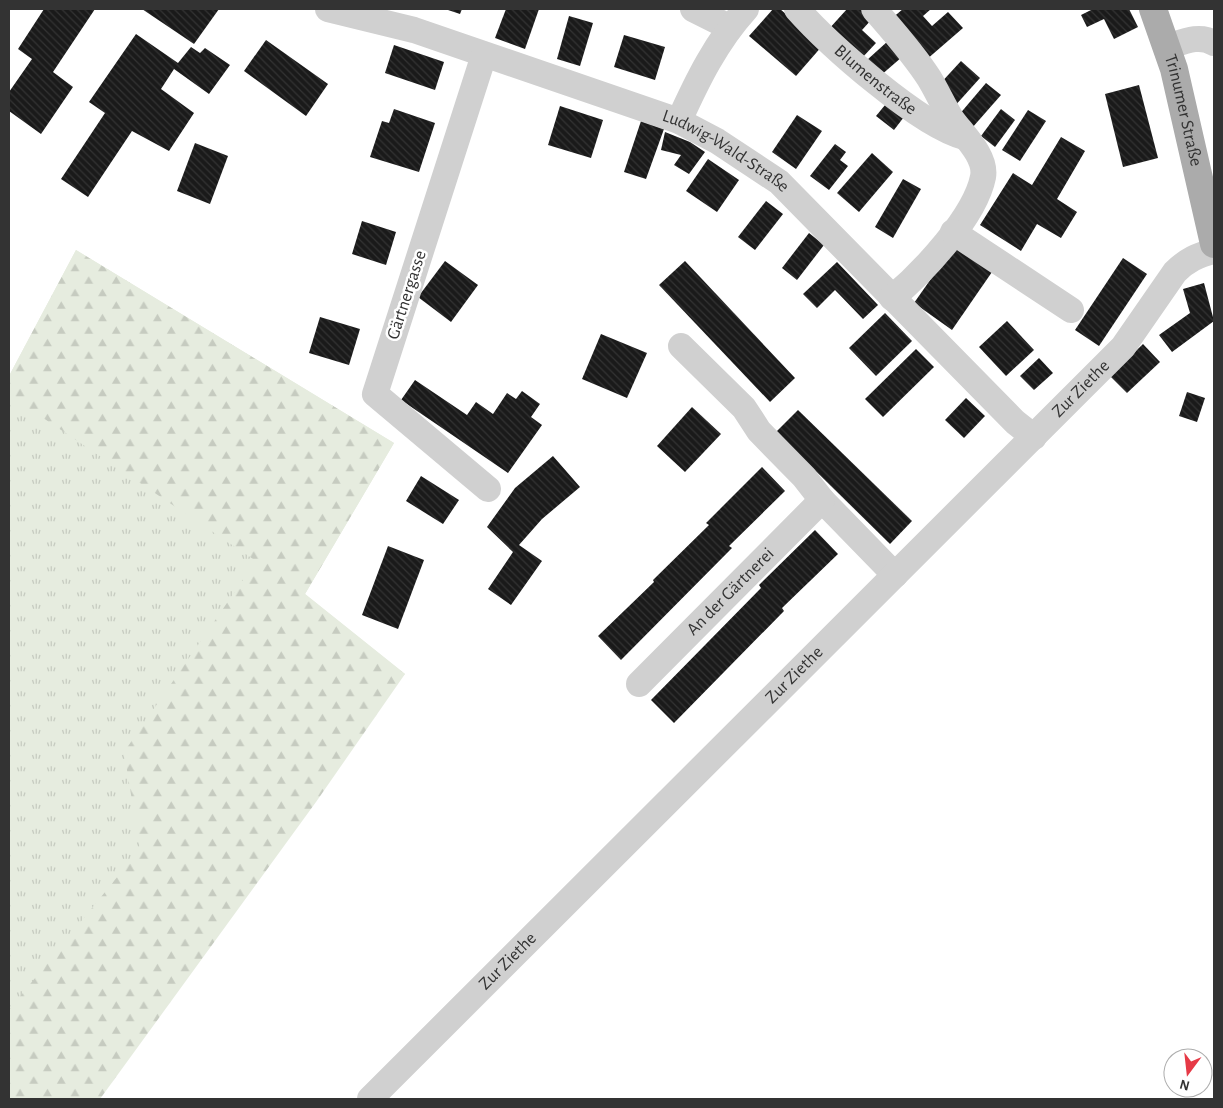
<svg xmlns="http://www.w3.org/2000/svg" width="1223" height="1108" viewBox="0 0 1223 1108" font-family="'Alegreya Sans',sans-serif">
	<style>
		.grass { fill: url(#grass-tufts) }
		.forest { fill: url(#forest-firs) }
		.building { fill: url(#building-back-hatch) }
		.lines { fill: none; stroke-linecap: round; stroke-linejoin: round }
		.minor { stroke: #d0d0d0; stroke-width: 26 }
		.major { stroke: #ababab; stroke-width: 28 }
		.labels { text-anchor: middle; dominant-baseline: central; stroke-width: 5; stroke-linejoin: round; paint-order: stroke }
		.street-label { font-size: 18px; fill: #333; stroke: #fff }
	</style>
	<defs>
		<pattern id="grass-tufts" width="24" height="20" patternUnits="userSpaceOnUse" patternTransform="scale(1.25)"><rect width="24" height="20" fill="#e6ecdf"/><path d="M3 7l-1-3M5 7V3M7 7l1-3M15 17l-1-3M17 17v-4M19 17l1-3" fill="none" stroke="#c6cbc0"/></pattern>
		<pattern id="forest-firs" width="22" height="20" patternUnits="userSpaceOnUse" patternTransform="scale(1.25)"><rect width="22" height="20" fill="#e6ecdf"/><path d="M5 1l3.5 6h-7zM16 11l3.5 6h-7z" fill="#c6cbc0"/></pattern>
		<pattern id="building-back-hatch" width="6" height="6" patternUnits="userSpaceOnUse" patternTransform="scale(1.25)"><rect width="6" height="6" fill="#1a1a1a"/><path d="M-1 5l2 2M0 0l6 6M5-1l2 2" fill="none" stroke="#333"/></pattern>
	</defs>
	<rect width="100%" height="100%" fill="#fff"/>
	<path class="grass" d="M76,250L394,443L305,594L405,674L9,1099V376Z"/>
	<path class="forest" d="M76,250L394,443L305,594L405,674L316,802L100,1099H9V1010L140,849L124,752L256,561L9,395V376Z"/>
	<g class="building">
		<path d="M44,9H95L53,72L73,87L41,134L9,111V92L32,59L18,49Z"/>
		<path d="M142,9H219L194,44Z"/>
		<path d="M445,9H462L460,14Z"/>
		<path d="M506,9H539L525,49L495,38Z"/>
		<path d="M773,9H780L823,45L796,76L749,36Z"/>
		<path d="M847,9H861L872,19L862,30L876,43L861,59L828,30Z"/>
		<path d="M903,9H931L923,16L932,26L948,12L963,28L926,60L891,19Z"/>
		<path d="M1093,9H1129L1138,27L1114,39L1104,19L1087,27L1081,15Z"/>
		<path d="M569,16L593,23L580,66L557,59Z"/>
		<path d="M136,34L178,63L191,47L200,53L205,48L230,65L209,94L174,69L161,89L194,113L169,151L132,131L88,197L61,179L105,113L89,102Z"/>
		<path d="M624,35L665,47L655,80L614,67Z"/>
		<path d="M266,40L328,84L306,116L244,71Z"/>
		<path d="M888,41L902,57L880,76L867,60Z"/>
		<path d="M394,45L444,62L435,90L385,73Z"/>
		<path d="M961,61L980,78L953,108L938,86Z"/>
		<path d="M986,83L1001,95L972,128L958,116Z"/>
		<path d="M1139,85L1158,158L1123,167L1105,94Z"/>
		<path d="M890,99L907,113L894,130L876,116Z"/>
		<path d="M560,106L603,120L591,158L548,145Z"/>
		<path d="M394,109L435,123L419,172L370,157L382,121L389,123Z"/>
		<path d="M1001,109L1015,120L995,147L981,136Z"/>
		<path d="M1028,110L1046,121L1020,161L1002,150Z"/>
		<path d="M797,115L822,131L796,169L772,152Z"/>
		<path d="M641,121L664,129L646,179L624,172Z"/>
		<path d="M665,132L690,142L705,152L689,174L674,165L681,155L661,150Z"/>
		<path d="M1061,137L1085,151L1057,199L1077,212L1061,238L1037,224L1021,251L980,225L1013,173L1032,185Z"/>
		<path d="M195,143L228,156L210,204L177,191Z"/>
		<path d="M835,144L846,152L840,160L848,166L829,190L810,176Z"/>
		<path d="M872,153L893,172L859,212L837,193Z"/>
		<path d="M708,159L739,180L717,212L686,191Z"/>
		<path d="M903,179L921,189L893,238L875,227Z"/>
		<path d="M766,201L783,214L755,250L738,237Z"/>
		<path d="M362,221L396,232L386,265L352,254Z"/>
		<path d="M809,233L824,245L797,280L782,268Z"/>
		<path d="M954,246L992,272L952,330L914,303Z"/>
		<path d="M1123,258L1147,274L1099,346L1075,330Z"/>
		<path d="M445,261L478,285L451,322L418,297Z"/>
		<path d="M685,261L795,378L770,402L659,285Z"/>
		<path d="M837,262L878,305L863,319L835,290L817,308L803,294Z"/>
		<path d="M1204,283L1214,321L1172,352L1159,335L1190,313L1183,289Z"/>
		<path d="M885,313L912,341L876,376L849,348Z"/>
		<path d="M320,317L360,329L349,365L309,353Z"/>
		<path d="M1007,321L1034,350L1006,376L979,347Z"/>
		<path d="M601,334L647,353L627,398L582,379Z"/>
		<path d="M1143,344L1160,362L1127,393L1110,376Z"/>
		<path d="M916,349L934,367L883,417L865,399Z"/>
		<path d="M1039,358L1053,373L1034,390L1020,376Z"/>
		<path d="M415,380L467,415L476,402L493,414L507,393L516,399L522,391L540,404L531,417L542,425L508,473L401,400Z"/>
		<path d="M1187,392L1205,398L1197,422L1179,416Z"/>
		<path d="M966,398L985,416L964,438L945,420Z"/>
		<path d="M692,407L721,434L685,472L657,446Z"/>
		<path d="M798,410L912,521L890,544L776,432Z"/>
		<path d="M553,456L580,487L542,519L519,545L542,561L511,605L488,589L513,552L487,527L515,488Z"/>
		<path d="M762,467L785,491L729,546L732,548L621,660L598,636L654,582L653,580L709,525L706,523Z"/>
		<path d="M421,476L459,500L443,524L406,501Z"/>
		<path d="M815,530L838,554L782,608L784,611L674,723L651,700L761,588L759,585Z"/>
		<path d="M388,546L424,560L398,629L362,615Z"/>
	</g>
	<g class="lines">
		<g class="minor">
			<path id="s1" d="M328,9L414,30L679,121L717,141L779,182L1015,422L1034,437"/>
			<path d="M693,9L729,27"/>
			<path id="s2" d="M797,9C829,45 919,125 964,137"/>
			<path d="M874,9C893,31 913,53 929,78C937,91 943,105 951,118C962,134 987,156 983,177C975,217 923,272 892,298"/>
			<path d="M1167,47C1183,42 1199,34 1214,43"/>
			<path d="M484,55L375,394L488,489"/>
			<path d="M679,121C697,81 716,42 746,9"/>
			<path d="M953,232L1071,310"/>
			<path d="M681,346L744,408L759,431L804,477L822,500L895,575"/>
			<path id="s3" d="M639,684L822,500"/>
			<path id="s4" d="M370,1099L1123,347L1175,272C1187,260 1198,255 1214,251"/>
		</g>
		<path class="major" id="s5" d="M1153,9L1174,69L1214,244"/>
	</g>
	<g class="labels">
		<g class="street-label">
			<text stroke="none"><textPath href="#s2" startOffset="106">Blumenstraße</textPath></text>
			<text stroke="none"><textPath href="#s5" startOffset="106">Trinumer Straße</textPath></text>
			<text stroke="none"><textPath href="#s1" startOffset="424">Ludwig-Wald-Straße</textPath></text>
			<text transform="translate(407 295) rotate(-72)">Gärtnergasse</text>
			<text stroke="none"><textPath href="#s4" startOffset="1005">Zur Ziethe</textPath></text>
			<text stroke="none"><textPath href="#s3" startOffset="130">An der Gärtnerei</textPath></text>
			<text stroke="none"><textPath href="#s4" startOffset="600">Zur Ziethe</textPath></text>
			<text stroke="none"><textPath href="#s4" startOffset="195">Zur Ziethe</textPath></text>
		</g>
	</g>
	<rect width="1223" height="1108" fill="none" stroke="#333333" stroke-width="20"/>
	<g transform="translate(1188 1073) rotate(195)"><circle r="24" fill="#ffffff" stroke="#adadad"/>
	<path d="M0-4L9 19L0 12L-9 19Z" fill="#e63946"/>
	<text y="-8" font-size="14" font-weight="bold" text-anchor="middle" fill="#333333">N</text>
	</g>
</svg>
